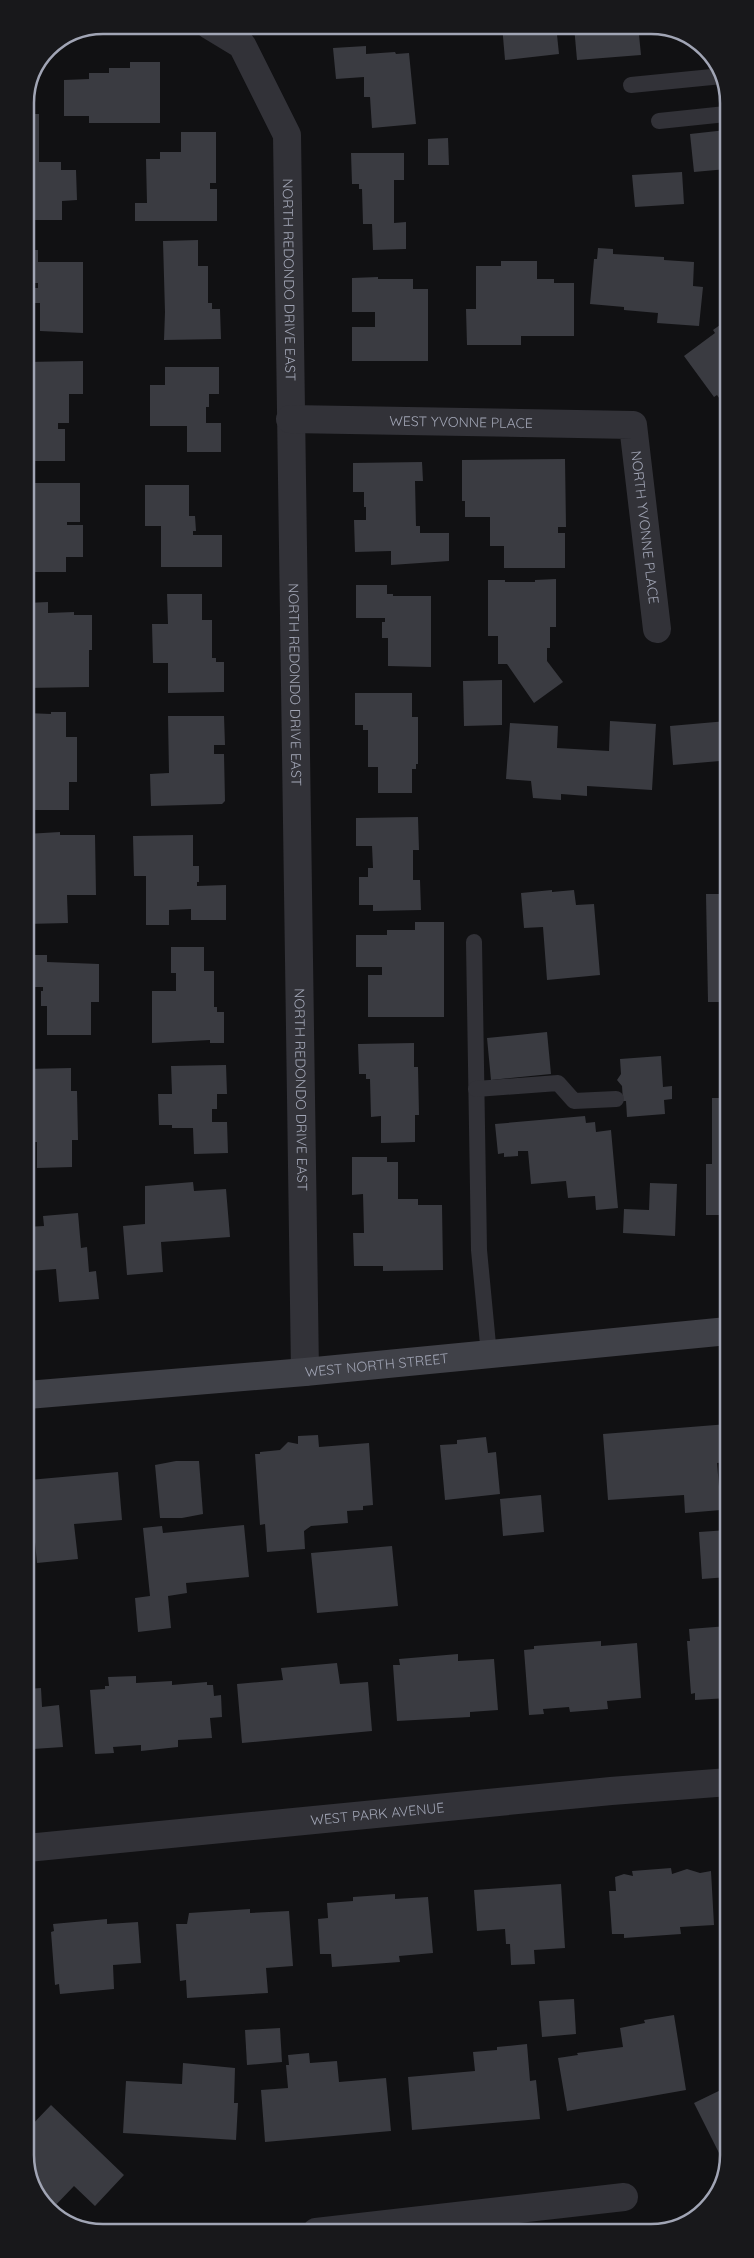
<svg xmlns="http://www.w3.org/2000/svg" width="754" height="2258" viewBox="0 0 754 2258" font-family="Quicksand,sans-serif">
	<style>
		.building { fill: #3a3b41 }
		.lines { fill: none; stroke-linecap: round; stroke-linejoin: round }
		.lane { stroke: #323238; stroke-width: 16 }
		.street { stroke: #323238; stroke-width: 28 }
		.secondary { stroke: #404148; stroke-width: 28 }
		.labels { text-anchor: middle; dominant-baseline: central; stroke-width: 4; stroke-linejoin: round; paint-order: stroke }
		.street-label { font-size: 14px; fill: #a1a5b5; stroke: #0c0c0e }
		.rim { fill: none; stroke: #a1a5b5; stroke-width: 2.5 }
	</style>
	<rect width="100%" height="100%" fill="#111113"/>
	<g class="building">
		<path d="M502,25H556L559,54L505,60Z"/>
		<path d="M587,25H638L641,55L577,60L574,26Z"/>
		<path d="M650,25H657L672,32L662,33Z"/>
		<path d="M366,46V54L395,52L396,54L409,53L416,124L372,128L370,97H364V77L336,79L333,48Z"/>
		<path d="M130,62H160V123H89V116H64V80L89,79V73H109V68H130Z"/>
		<path d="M25,114H39V162H61V170H76L77,200L62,201V220H25Z"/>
		<path d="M726,130L727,169L694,172L690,134Z"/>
		<path d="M181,132H216V183H210V189H217V221H135V203H147L146,159H160V152H181Z"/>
		<path d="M448,138L449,165H428V139Z"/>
		<path d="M351,153H404V180H394V223L406,222V249L373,250L372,224H363L362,189H359V184H352Z"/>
		<path d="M682,172L684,204L635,207L632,175Z"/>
		<path d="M198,240V266H208V303H212V309H220L221,339L164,340L165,312L163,241Z"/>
		<path d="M598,248L613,249V254L664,257V260L694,262L693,286L703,287L699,326L657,323L658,313L624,310V307L590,304L594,259H597Z"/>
		<path d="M25,250H38V262H83V333L40,331V303H33V288H38V283H25Z"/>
		<path d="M501,261H537V279H554V283H574V336H521V345H467L466,309H476V266H501Z"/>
		<path d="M378,277V279H413V289H428V361H352V327H375V312H352V278Z"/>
		<path d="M727,320V409L717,395L714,397L684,356L715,333L713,330Z"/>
		<path d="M83,361V394H69V423H58V429H65V461H31V436H26L25,362Z"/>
		<path d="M165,367H219V394H209V407H206V423H221V452H187V426H150V385H165Z"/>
		<path d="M723,450H727V488H725Z"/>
		<path d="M565,459L566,527H558V533H565V568H504V546H490V517H465V501H462V460Z"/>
		<path d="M422,462L423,481H415L416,526H420V533H449V561L391,565V551L355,552L354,520H366V507H364V492H353V463Z"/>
		<path d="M26,483H80V522H67V525H83V557H66V572H26Z"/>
		<path d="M145,485H189V516H195L196,531H193V535H222V567H161V526H145Z"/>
		<path d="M556,579V627H550V648H547V661L563,682L534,703L507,664H498V636H488V580H505V582H535V580Z"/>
		<path d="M356,585H387V594H393V596H431V667L388,666V638H382V622H385V618H356Z"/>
		<path d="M167,594H202V620H212V658H216V662H224V692L168,693V663H153L152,624H168Z"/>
		<path d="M48,602V613L74,612V615H92V650H89V687L26,688V603Z"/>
		<path d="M502,680V725L464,726L463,681Z"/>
		<path d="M355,693H412V717H418V764H416V769H412V793H378V767H368V730H363V725H355Z"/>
		<path d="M51,712H66V737H77V782H69V810H34L33,784H26V713L51,714Z"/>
		<path d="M168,716H224L225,745H214V754H224L225,801L222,804L151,806L150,774L169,773Z"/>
		<path d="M610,721L656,724L652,790L587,786V796L561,794V800L533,798L531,781L506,779L510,723L558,726L557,748L609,751Z"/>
		<path d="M727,721V795H723L720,761L673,765L670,726Z"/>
		<path d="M418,817L419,850H413V880H420L421,910L373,911V905H359V877H368V868H373L372,846H356V818Z"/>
		<path d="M60,832V835H95L96,895H67L68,923L26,924V834Z"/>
		<path d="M193,835V866H199V882H197V886L226,885V920H191V909L169,910V925H146V876H134L133,836Z"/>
		<path d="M552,890V892L574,890L576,905L594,904L600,975L547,980L543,927L524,928L521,893Z"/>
		<path d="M706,894H727L728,1002H708Z"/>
		<path d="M415,922H444V1017H368V975H382V967H356V935H387V930H415Z"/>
		<path d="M171,947H204V971H214V1007H217V1012H224V1043H210V1040L152,1043V991H176V973H171Z"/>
		<path d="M26,955H47V962L99,964V1002H91V1035H47V1006H41V991H43V987H26Z"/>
		<path d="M547,1032L551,1074L491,1080L487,1038Z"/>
		<path d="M414,1043V1067H418L419,1115H415V1142L381,1143V1116L371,1117L370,1079H366V1074H359L358,1044Z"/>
		<path d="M661,1056L663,1087L672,1086V1099L664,1100L665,1114L627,1117L626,1101H623L622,1086L617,1080L621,1074L620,1059Z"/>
		<path d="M226,1065L227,1094H217V1109H212V1122H227L228,1153L194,1154L193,1128H172V1125H159L158,1094H172L171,1066Z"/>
		<path d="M71,1068V1091H77L78,1140H72V1167L37,1168V1142H28L26,1069Z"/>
		<path d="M712,1098H728V1215H706V1164H712Z"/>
		<path d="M585,1116L586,1123L595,1122L596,1132L611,1130L618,1208L596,1210L595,1196L568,1198L566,1181L531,1184L528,1151H518V1156L504,1157V1153L498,1154L495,1124Z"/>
		<path d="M352,1157H387V1162H398V1199H418V1205H442L443,1270L383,1271V1266H354L353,1233H364L363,1194L352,1195Z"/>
		<path d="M193,1182L194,1191L226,1189L230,1237L161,1242L163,1272L127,1275L123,1226L145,1224V1186Z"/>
		<path d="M650,1183L677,1184L675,1236L623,1233L624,1209L649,1210Z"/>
		<path d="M78,1213L81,1248L87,1247L89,1272L96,1271L99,1299L59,1302L56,1269L30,1271L31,1274L27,1275L26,1227L44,1226L43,1216Z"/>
		<path d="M728,1424V1462L717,1463L721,1510L685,1513L684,1495L608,1500L603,1434Z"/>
		<path d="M318,1435L319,1447L369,1443L373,1505L363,1506V1510L347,1511L348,1523L311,1526L304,1531L305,1549L267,1552L265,1524L260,1525L255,1454H260V1452L280,1450L288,1442L298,1444V1436Z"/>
		<path d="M486,1437L488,1453L496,1452L500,1494L445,1500L440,1445L457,1444V1440Z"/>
		<path d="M176,1461H199L203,1514L182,1518H160L155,1465Z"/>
		<path d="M118,1472L122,1520L74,1524L78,1559L37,1563L29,1480Z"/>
		<path d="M541,1495L544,1532L503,1536L500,1499Z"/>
		<path d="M244,1525L249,1577L186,1583L187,1593L168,1596L171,1628L138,1632L135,1598L150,1596L143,1528L162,1526L163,1533Z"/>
		<path d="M728,1530V1577L702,1579L699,1532Z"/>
		<path d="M392,1546L398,1606L317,1613L311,1553Z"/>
		<path d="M728,1626V1698L695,1700V1693L691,1694L687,1641H690L689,1629Z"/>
		<path d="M601,1641V1646L637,1643L641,1698L607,1701L608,1709L570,1712L569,1707L543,1709L544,1714L529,1715L524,1650L534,1649V1646Z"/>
		<path d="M458,1654V1661L494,1659L498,1710L470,1712V1717L397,1721L393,1665H400L399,1659Z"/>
		<path d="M337,1663L340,1684L368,1682L372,1731L242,1743L237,1684L283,1680L281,1668Z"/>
		<path d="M136,1676V1683L172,1681V1685L207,1682V1685H213L214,1696L221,1695L222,1717L210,1718L212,1738L178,1740V1747L141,1751V1745L113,1747L114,1753L95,1754L90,1690L105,1689V1686H109L108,1677Z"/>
		<path d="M41,1688L42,1707L59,1705L63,1747L33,1749L34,1753L27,1754V1689Z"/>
		<path d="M671,1868L672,1874L687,1869L700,1873L711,1871L714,1925L680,1927L681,1934L624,1938V1934H612L609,1891H616L615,1877L624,1874L633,1876L632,1871Z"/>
		<path d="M561,1884L565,1948L534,1950L535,1964L511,1965L510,1944H506L505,1929L477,1931L474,1890Z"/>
		<path d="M395,1894V1899L428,1897L433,1953L399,1956L400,1962L332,1967L331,1954H320L318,1919L328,1918L327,1903L353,1901V1897Z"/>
		<path d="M250,1909V1913L289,1911L293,1966L266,1968L268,1993L187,1998L186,1980L180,1981L176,1924H187L189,1913Z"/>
		<path d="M107,1919V1924L138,1922L141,1963L113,1965L114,1989L60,1994L59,1984L55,1985L51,1932L54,1931L53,1924Z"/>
		<path d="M574,1999L576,2034L542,2037L539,2001Z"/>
		<path d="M674,2015L686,2090L567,2111L558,2058L578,2055L577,2053L623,2047L620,2028L645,2023L644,2020Z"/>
		<path d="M280,2028L282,2062L247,2065L245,2030Z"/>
		<path d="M527,2044L530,2081L536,2080L540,2119L412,2130L408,2077L475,2071L473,2052L497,2050V2047Z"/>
		<path d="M309,2053L310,2063L337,2061L339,2082L386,2078L391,2131L265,2142L261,2090L288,2088L286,2065H289L288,2055Z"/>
		<path d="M183,2063L235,2068L234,2103H238L236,2140L123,2133L126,2081L182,2084Z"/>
		<path d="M729,2086V2156L725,2169L721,2162L723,2161L694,2103Z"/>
		<path d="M51,2105L124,2175L95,2206L74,2186L50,2211L28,2175V2158L29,2156L28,2154V2129Z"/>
	</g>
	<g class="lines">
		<g class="lane">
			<path d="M631,85L722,76"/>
			<path d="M659,121L726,114"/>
			<path d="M474,942L479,1250L489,1355"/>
			<path d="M476,1089L558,1083L574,1101L616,1099"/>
		</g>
		<g class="street">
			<path id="s1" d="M209,25L242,45L287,135L305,1372"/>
			<path id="s2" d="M290,419L633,425L657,629"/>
			<path id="s3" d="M27,1848L611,1791L729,1782"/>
			<path d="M316,2232L624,2197"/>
		</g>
		<path class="secondary" id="s4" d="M27,1395L305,1372L728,1331"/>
	</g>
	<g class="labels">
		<g class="street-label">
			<text stroke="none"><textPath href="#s1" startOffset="284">NORTH REDONDO DRIVE EAST</textPath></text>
			<text stroke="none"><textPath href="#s2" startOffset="171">WEST YVONNE PLACE</textPath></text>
			<text stroke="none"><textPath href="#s2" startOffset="446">NORTH YVONNE PLACE</textPath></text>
			<text stroke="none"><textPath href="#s1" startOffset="689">NORTH REDONDO DRIVE EAST</textPath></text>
			<text stroke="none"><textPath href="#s1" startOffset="1094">NORTH REDONDO DRIVE EAST</textPath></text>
			<text stroke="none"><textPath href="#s4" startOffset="351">WEST NORTH STREET</textPath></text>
			<text stroke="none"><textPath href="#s3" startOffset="352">WEST PARK AVENUE</textPath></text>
		</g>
	</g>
	<path d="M0 0H754V2258H0ZM103 34H651A69 69 0 0 1 720 103V2155A69 69 0 0 1 651 2224H103A69 69 0 0 1 34 2155V103A69 69 0 0 1 103 34Z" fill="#18181b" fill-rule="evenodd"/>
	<path class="rim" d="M103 34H651A69 69 0 0 1 720 103V2155A69 69 0 0 1 651 2224H103A69 69 0 0 1 34 2155V103A69 69 0 0 1 103 34Z"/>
</svg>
